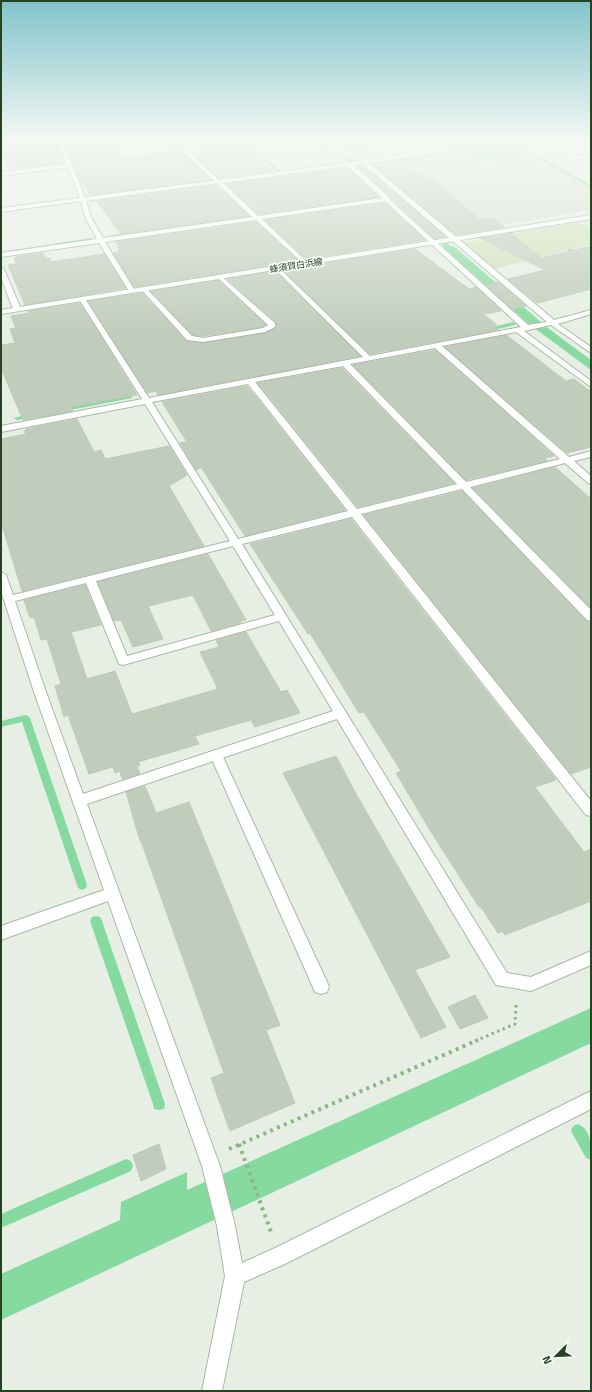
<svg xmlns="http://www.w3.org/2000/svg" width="592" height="1392" viewBox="0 0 592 1392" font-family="'Titillium Web','Noto Sans JP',sans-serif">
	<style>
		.built { fill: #d6dfd2 }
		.green { fill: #d2e2bb }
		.water { fill: #86da9f }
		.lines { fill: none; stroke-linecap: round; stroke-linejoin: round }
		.stream { fill: #86da9f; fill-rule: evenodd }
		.building { fill: #c1cdbc; stroke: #bbcab5 }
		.service-casing { stroke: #a9b8a6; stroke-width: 2 }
		.minor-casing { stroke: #a9b8a6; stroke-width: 2 }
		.secondary-casing { stroke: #aabfa4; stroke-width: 2 }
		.path-far2 { stroke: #8ab681; stroke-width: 1; stroke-dasharray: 1 1.5; stroke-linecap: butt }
		.path-far1 { stroke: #8ab681; stroke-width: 3; stroke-dasharray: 2.5 3.5; stroke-linecap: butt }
		.path { stroke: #8ab681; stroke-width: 4; stroke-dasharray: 3 4.5; stroke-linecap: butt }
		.service { fill: #fff; fill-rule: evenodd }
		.minor { fill: #fff; fill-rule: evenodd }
		.secondary { fill: #fff; fill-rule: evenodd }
		.labels { text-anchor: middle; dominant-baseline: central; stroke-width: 3.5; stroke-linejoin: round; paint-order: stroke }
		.far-street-label { font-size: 9px; fill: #254321; stroke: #f7fbf5 }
	</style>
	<rect width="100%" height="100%" fill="#e7efe4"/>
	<g class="built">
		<path d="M323,141H395L401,144L348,152Z"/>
		<path d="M514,144L591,188V210L453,233L373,164Z"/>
	</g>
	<path class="green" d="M575,223L591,226V244L494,269L463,243Z"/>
	<g class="water">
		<path d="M510,147L526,155L484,161L469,153Z"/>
		<path d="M452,246L456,248L549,329L591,360V370L529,324L443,247Z"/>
		<path d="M591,1008V1043L1,1320V1274L120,1220L121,1202L187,1172V1190Z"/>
	</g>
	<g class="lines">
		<g class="stream">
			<path d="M167,141H171L212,178V180H210Z"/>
			<path d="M238,141H242L279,170V172H277Z"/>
			<path d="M306,141H310L360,164L370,174L367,175L358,166Z"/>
			<path d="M534,141L518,144L591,185V188L514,145L370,165L368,164L514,142Z"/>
			<path d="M377,197L378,199L266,215L264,214Z"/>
			<path d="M250,215L252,217L111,237L109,236Z"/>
			<path d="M429,229H433L458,254V256H454L429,231Z"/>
			<path d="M91,238L93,240L4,253L2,252Z"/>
			<path d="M568,249H572L591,258V261L568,251Z"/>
			<path d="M513,322L516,324L515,325L484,332L481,330Z"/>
			<path d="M130,395L132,396V398L60,412L57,410L60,408Z"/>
			<path d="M34,413L37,415L36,416L17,420L14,418Z"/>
			<path d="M25,715L28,716L30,718L87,885L86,888L82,890L78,888L77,885L22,722L1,727V721Z"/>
			<path d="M96,916L100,917L102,921L165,1104L164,1109L159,1110L154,1109L153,1104L90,921L92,917Z"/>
			<path d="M578,1124C592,1130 591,1147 591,1160L586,1158L571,1131L573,1126Z"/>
			<path d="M126,1159L131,1161L133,1166L131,1171L1,1228V1214Z"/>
		</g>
	</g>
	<g class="building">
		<path d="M1,141H57L64,163L10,169L1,157Z"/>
		<path d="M63,141H121L122,156L116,157V158L173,151L175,154L183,153L211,180L91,195L78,177Z"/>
		<path d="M235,147L237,149L244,148L273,171L220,178L191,152Z"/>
		<path d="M391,161L437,183L480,220L494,219L504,227L456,235L372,164Z"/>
		<path d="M357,166H363L446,237L435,239Z"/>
		<path d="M347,168L379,197L258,214L226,184Z"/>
		<path d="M216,185L249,216L121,234L97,201Z"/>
		<path d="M385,203L425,240L306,259L265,220Z"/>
		<path d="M256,222L298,261L134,287L113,253L120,251L117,247L119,246L116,242Z"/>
		<path d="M511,233L541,258L591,246V289L537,303L508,279L545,270L480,238Z"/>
		<path d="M415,249L469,289L476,287L501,311L483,314L497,325H493L499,330L370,354L283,270Z"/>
		<path d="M42,253L46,258H49L51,262L104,254L126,288L25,305L8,265L16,264L14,258H16V257Z"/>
		<path d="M275,271L360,356L158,395L156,391L147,393L88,301L142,293L186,341L203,343L265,333L276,328V322L227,279Z"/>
		<path d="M218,280L266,325L262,327L203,336L193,335L151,291Z"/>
		<path d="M498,282L526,306L512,309L486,285Z"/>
		<path d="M80,303L137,395L71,407L73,411L23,420L1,368V345L15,343L10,329L16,328L11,316L29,313L28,311Z"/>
		<path d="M506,335L566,381L574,379L591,392V447L567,453L445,347Z"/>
		<path d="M435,350L554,456L545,458L547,461L466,480L353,365Z"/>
		<path d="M342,368L454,483L358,507L258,383Z"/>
		<path d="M247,386L345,510L245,536L201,467L196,470L180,443L187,442L162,402Z"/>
		<path d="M77,419L94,452L101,450L105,459L169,446L187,475L169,486L204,546L22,591L1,522V439L26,434L24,431L27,430L26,429Z"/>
		<path d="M555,467L591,499V608L473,488Z"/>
		<path d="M462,491L586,621L591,622V767L571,774L364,515Z"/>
		<path d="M351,519L556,780L535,787L584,852L591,849V901L505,935L502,931L498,933L481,907H479L430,830L396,773L401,771L364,712L359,713L310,633L308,634L250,544Z"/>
		<path d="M208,554L246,620L240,621L241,623L211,631L193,595L148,606L163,639L133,647L121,620L114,621L98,582Z"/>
		<path d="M85,585L101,625L71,632L87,679L115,671L132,714L218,689L200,652L219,647L216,640L246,632L281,692L287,690L300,713L255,727L251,720L195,736L199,744L138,762L140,765L137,766L140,774L122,779L120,771L115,773L113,767L89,774L68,715L64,717L55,686L61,684L47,639L41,640L34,617L30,618L24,600Z"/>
		<path d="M336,756L356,794L450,957L415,970L446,1027L421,1038L283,773Z"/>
		<path d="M145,786L156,813L189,802L280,1025L266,1030L295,1103L230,1131L211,1078L224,1073L141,841H140L126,792Z"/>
		<path d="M475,995L488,1018L460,1029L448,1007Z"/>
		<path d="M159,1144L166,1169L141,1181L133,1155Z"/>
	</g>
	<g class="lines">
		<defs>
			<g id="service">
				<path d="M591,154V158L549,163L546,161Z"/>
				<path d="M216,750L221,752L222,755L327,982L329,987L327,992L321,994L315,992L210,755L211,752Z"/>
			</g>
			<g id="minor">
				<path d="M58,141H62L85,197L214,181L173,141H177L219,180L417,153L397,141H402L423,152L505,141H514L512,142L369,163L554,320L591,310V314L558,324L591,347V353L551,325L524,331L591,381V387L516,332L442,346L569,457L591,451V457L574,461L591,476V484L588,483L565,463L470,487L591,610V621L587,620L462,489L361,514L591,801V816L586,815L352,517L242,544L507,973L531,977L591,951V965L531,991L496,985L337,719L87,804L220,1166L235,1226L242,1263L273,1249L591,1091V1109L287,1263L244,1282L222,1391H202L225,1276L217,1226L202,1166L108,901L1,940V926L104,890L34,692L1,591V572L6,575L13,595L230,541L145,404L1,432V426L142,399L79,299L82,297L85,299L149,398L363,357L274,268L277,266L370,356L521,327L385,201L262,219L308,263L309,264L306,266L256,220L105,242L135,291L132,293L129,291L99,243L1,257V253L97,239L85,217L81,201L1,212V208L80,198L68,167L1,176V172L66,164ZM363,164L547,322L528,325L390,200V198L353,165ZM347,166L382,198L258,216L223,183ZM217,183L252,217L103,238L91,217L86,201ZM435,348L560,459L466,482L350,364ZM343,366L457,484L357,509L255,382ZM248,384L348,511L238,539L152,402ZM233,546L275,615L127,656L96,581ZM86,583L119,664L123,665L279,621L333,711L83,794L46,692L15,601Z"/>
				<path d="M1,267L4,269L21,309L17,311L13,309L1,277Z"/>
				<path d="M220,275L275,323V327L265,332L203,342L187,340L141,289L146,288L192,336L203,338L263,328L268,325L218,278V276Z"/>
			</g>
			<path id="secondary" d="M591,215V219L1,314V310Z"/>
		</defs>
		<use href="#service" class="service-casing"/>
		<use href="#minor" class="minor-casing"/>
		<use href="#secondary" class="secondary-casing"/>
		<g class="path-far2">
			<path d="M299,141L319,150"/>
			<path d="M315,141L331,148"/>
		</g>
		<path class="path-far1" d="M475,1041L515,1024L516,1005"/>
		<g class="path">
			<path d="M239,1144L271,1232"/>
			<path d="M229,1149L478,1040"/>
		</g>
		<use href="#service" class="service"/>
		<use href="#minor" class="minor"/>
		<use href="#secondary" class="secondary"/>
	</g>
	<linearGradient id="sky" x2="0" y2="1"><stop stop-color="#81c3cb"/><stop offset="0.42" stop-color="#f4f8f3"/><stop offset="1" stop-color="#f4f8f3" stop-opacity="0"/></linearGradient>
	<rect width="592" height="335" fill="url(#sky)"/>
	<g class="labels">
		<g class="far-street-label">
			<text transform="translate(296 265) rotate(-9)">蜂須賀白浜線</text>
		</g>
	</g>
	<rect width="592" height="1392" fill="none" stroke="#254321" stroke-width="4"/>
	<g transform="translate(556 1356) rotate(246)" stroke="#f7fbf5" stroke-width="3" paint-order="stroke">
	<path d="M0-3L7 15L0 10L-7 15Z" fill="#254321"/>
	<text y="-6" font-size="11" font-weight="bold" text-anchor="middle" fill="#254321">N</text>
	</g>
</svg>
